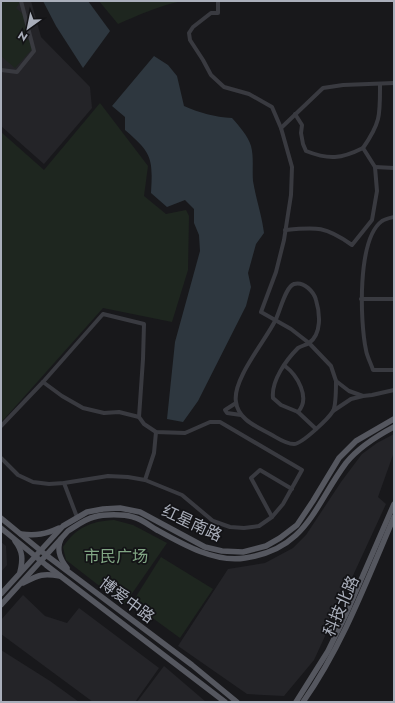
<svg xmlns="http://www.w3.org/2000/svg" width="395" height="703" viewBox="0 0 395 703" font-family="Jost,'Noto Sans SC',sans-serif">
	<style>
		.built { fill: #242428 }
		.green { fill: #1e261f }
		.water { fill: #2e373f }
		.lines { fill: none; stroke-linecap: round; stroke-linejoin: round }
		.minor { stroke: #393a40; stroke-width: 4 }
		.major { stroke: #55575f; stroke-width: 5.5 }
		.labels { text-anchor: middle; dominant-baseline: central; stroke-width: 3.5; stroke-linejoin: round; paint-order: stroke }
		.street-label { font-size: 16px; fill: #aaafbb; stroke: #131316 }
		.park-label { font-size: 16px; fill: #81a684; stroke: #131316 }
	</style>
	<rect width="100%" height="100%" fill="#18181b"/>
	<g class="built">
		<path d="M1,1H31L41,37L90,87L92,108L44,164L1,126Z"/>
		<path d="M394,434V452L378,497L386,504L314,660L284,696L247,694L178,646L228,569L265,563L293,548L306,535L341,482L362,454L377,443Z"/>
		<path d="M1,542L6,546L7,565L1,572Z"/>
		<path d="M23,595L45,616L67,623L79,608L159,668L135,702H93L1,634V620Z"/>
		<path d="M1,650L50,681L79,702H1Z"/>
		<path d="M164,666L206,702H137Z"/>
	</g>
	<g class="green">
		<path d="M1,1H21L16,8L34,24L24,36L35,46L15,68L1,56Z"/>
		<path d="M99,1H183C160,5 139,15 118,24Z"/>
		<path d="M100,103L148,166L144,196L166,214L186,210L189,216L188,270L172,322L103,308L6,417L1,422V132L44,170Z"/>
		<path d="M114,520L133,525L167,543L124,605L66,560L63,547C76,527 92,521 114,520Z"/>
		<path d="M161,557L213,589L180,638L132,603Z"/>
	</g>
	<g class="water">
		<path d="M43,1H88L110,31L83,68L56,26Z"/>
		<path d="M154,56L168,65L177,76L184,106C200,113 214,117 232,118C239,126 248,136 251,146C254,157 252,170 253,181C256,199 262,216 264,233L256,244L248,273L251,287L246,306L198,401L183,422L167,419L175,342L200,251L199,235L194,223V209L185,200L167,207L151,193C153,158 152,153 125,130V117L112,106Z"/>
	</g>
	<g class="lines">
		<g class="minor">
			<path d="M218,1V13H211L193,27L189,33L190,40L203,60L211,75L224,87L249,94L272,107L281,128"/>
			<path d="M1,70L17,72L34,51L21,1"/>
			<path d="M394,83L343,85L323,88L281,128L292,167L291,195L284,240L276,272L261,312L291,329L309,343L331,366L336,381L349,391L363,396L372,395L394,390"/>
			<path d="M295,114L302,125L301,133L303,144L306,151C329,160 341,159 363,148"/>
			<path d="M375,167L394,168"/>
			<path d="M394,217C390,218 385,219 382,221C357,239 360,322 366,350C367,357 371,363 373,370H394"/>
			<path d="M285,230C317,227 325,226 352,245L372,220L377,191L375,167L363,148C381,122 380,115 380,84"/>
			<path d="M361,299H394"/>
			<path d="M285,366C297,375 311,398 298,412L281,405L273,398C271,381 286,360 298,348C301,346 306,345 309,343C322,334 320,313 316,300C314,292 304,281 294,284C285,287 280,312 275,321C265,341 232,380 236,402C238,420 258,427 272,435C279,439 286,444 294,444C302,444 329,418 333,411C336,406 336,388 336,381"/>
			<path d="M43,382L62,396L83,408L104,413L119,412L139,417"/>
			<path d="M236,403L225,410L227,413L241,415"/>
			<path d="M333,411L351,399L363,396"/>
			<path d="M298,412L316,429"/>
			<path d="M1,426L43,382L103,314L144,324L143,359L139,417L144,424L156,432L185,433L210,422H220L302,470L283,504L272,517L259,526L244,528L230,527L213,521L182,495L145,480L128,477L108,476L64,483L49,484L33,482L18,475L1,458"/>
			<path d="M145,480L154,453L156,432"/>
			<path d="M64,483L77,517"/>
			<path d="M272,517L251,478L260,470L292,489"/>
		</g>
		<g class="major">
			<path d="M1,518L46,555L192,665L237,702"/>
			<path d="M1,528L46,565L225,702"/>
			<path d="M21,534C36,536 46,534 59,528"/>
			<path d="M61,539C56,550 60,559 67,568"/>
			<path d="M15,541C23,551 23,560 20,572"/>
			<path d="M23,583C39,575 42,573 60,576"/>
			<path d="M1,594L63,526L87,512L103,509L120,508L140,512L205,547L222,551L243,552L266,546L280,538L297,525L313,501L339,458L356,441L394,419"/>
			<path d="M1,605L68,531C76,526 85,519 94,517C104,514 124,514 133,517C142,519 150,526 157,530C182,544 215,563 245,558C307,549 314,506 346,463C359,447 377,436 394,427"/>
			<path d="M296,702L328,651L347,612L394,504"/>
			<path d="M303,702C343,645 367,580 394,517"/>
		</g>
	</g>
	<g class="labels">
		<g class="street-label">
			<text transform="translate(192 523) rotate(25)">红星南路</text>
			<text transform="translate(127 600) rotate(37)">博爱中路</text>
			<text transform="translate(341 606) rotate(-66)">科技北路</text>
		</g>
		<g class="park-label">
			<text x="116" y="556">市民广场</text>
		</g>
	</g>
	<rect width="395" height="703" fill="none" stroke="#aaafbb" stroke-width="4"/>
	<g transform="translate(28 28) rotate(213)" stroke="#131316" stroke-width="3" paint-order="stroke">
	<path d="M0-3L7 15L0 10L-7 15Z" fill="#aaafbb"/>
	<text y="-6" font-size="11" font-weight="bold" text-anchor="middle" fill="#aaafbb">N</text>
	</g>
</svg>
